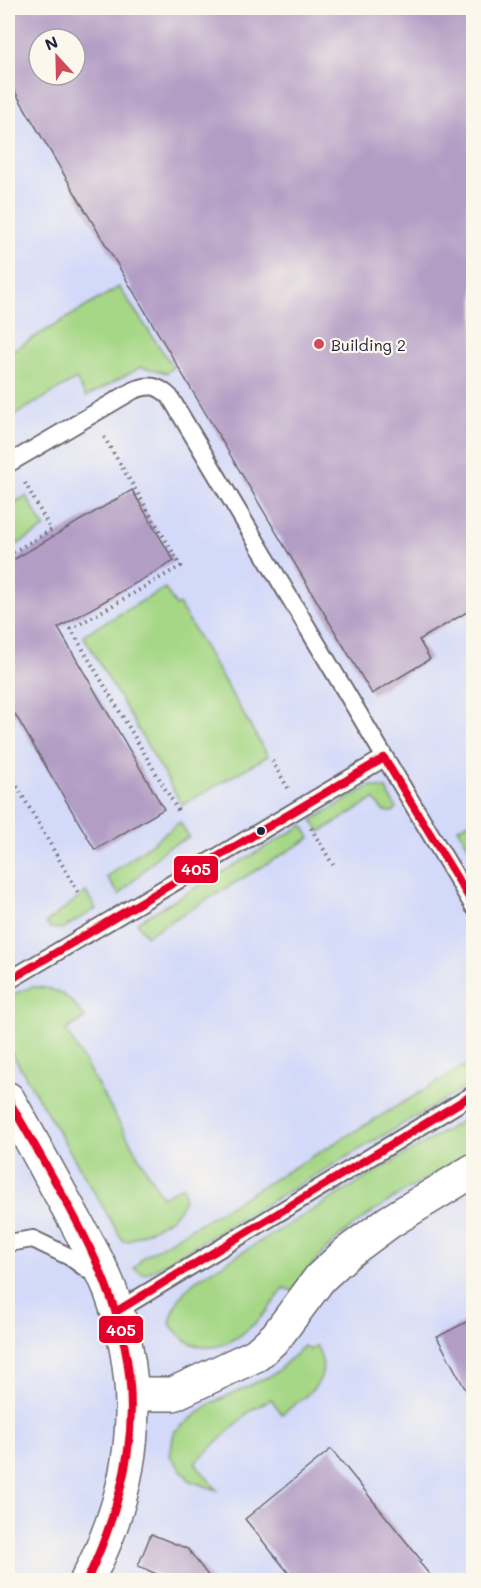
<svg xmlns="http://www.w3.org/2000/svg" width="481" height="1588" viewBox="0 0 481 1588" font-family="Mali,sans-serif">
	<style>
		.built { fill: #d3d9f9; fill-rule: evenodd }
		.green { fill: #a6d786; stroke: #647c60; stroke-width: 1.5 }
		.building { fill: #b29dc5; fill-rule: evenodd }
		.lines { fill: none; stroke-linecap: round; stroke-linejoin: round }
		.lane-casing { stroke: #6c6770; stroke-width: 20 }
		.street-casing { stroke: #6c6770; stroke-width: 36 }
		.path { stroke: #6c6770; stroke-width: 4; stroke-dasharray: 1.5 4.5; stroke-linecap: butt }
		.lane { stroke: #fff; stroke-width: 16 }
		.street { stroke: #fff; stroke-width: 33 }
		.bus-1-casing { stroke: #fbf7ec; stroke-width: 12 }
		.bus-1 { stroke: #e4002b; stroke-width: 8 }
		.poi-dot { fill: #d1495b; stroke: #fbf7ec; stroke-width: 2 }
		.bus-dot { fill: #22223b; stroke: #fbf7ec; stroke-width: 2 }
		.labels { text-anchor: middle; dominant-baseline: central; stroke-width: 4.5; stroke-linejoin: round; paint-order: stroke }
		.poi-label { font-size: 16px; fill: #22223b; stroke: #fbf7ec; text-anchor: start }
		.line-badge { stroke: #fbf7ec; stroke-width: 2 }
		.badge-label { font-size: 16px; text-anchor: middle; font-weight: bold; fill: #fff }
	</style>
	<rect width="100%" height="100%" fill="#fbf7ec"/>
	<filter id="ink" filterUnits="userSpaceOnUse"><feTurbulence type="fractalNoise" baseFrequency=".0167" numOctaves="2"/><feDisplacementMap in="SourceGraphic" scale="12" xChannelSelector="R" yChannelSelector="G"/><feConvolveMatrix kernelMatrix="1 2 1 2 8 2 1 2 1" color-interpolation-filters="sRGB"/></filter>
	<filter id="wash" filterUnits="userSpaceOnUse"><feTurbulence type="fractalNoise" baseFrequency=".008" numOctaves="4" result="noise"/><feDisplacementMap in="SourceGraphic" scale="24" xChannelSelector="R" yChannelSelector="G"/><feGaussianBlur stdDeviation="1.35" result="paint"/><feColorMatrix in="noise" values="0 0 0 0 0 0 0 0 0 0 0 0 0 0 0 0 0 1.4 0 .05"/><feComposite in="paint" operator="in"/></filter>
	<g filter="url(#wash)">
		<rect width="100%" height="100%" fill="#f6e8d3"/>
		<path class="built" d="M8,8H473V1580H8ZM39,39H75V75H39Z"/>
		<g class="green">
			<path d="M119,287L173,367L167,373L141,367L86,397L76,379L8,419V353Z"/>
			<path d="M26,496L45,528L8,550V506Z"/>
			<path d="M165,588L176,606L179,604L268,756L182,805L83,635Z"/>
			<path d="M370,786L386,789L396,808L393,812L383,811L374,799L320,832L312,820Z"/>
			<path d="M473,820V854L458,828Z"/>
			<path d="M180,822L189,837L165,849L119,895L107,877Z"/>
			<path d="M303,825L310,838L146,936L137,922Z"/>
			<path d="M86,892L96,909L62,929L50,928L46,923Z"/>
			<path d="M32,987C59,987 70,997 85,1018L66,1030L162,1197L183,1186C193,1217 148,1230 128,1241H123L8,1047V1001L18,992Z"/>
			<path d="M473,1061V1083L150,1272L143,1274L134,1268L143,1257Z"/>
			<path d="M473,1114V1151C413,1187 328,1229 293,1291L284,1288C258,1326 209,1378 170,1324C174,1304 181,1293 196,1280Z"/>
			<path d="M316,1345C336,1380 308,1394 282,1414L271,1399L250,1411L195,1463L217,1490L190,1481L170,1456L174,1432L210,1404L274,1374L304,1346L310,1350Z"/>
		</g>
		<g id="blocks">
			<g class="building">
				<path d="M8,8H474V608L419,640L430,659L372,694L8,80ZM39,39H75V75H39Z"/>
				<path d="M132,490L174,561L58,628L164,809L95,850L15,714L8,718V563Z"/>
				<path d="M474,1318V1405L437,1337Z"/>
				<path d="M331,1449L421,1560L419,1562L435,1581H295L245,1519Z"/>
				<path d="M151,1534L188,1549L212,1581H173L138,1566Z"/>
			</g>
		</g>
	</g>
	<g filter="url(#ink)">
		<use href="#blocks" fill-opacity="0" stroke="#6c6770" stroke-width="1.5"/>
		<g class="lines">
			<defs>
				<g id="lane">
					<path d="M8,464L134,390C150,384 158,385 170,397L474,907"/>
					<path d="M8,981L384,758"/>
					<path d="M8,1243L33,1239L70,1257L98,1277"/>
					<path d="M117,1311L474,1094"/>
				</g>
				<g id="street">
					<path d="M8,1099C31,1139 53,1181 76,1222C87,1243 100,1264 109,1287C147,1389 137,1485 87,1580"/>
					<path d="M133,1394H173L256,1355L276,1337L320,1278L347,1253L389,1222L474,1170"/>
				</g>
			</defs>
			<use href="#lane" class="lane-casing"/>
			<use href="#street" class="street-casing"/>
			<g class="path">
				<path d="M104,437L181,566L71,629L180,814"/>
				<path d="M8,555L51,530L25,483"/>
				<path d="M272,761L288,788"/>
				<path d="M8,771L78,892"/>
				<path d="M311,828L333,865"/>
			</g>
			<use href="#lane" class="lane"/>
			<use href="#street" class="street"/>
			<defs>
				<g id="bus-1">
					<path d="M384,758L474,906"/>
					<path d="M8,981L384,758"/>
					<path d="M8,1099C108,1274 182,1378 87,1580"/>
					<path d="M117,1311L474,1094"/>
				</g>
			</defs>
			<use href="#bus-1" class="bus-1-casing"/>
			<use href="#bus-1" class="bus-1"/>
		</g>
	</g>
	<circle class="poi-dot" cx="319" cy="344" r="6"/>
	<circle class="bus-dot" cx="261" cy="831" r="5"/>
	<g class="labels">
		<g class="poi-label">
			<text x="331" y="344">Building 2</text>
		</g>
	</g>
	<g class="line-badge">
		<rect x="173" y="855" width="46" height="29" rx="6" fill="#e4002b"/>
		<rect x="98" y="1315" width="46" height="29" rx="6" fill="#e4002b"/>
	</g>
	<g class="badge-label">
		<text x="196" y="875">405</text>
		<text x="121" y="1336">405</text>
	</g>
	<rect width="481" height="1588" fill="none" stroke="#fbf7ec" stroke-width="30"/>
	<g transform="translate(57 57) rotate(338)"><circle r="28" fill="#fbf7ec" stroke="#a4a2a5" stroke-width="1.5"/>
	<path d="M0-4.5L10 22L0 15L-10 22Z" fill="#d1495b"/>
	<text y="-9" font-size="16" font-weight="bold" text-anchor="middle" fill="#22223b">N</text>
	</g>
</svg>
